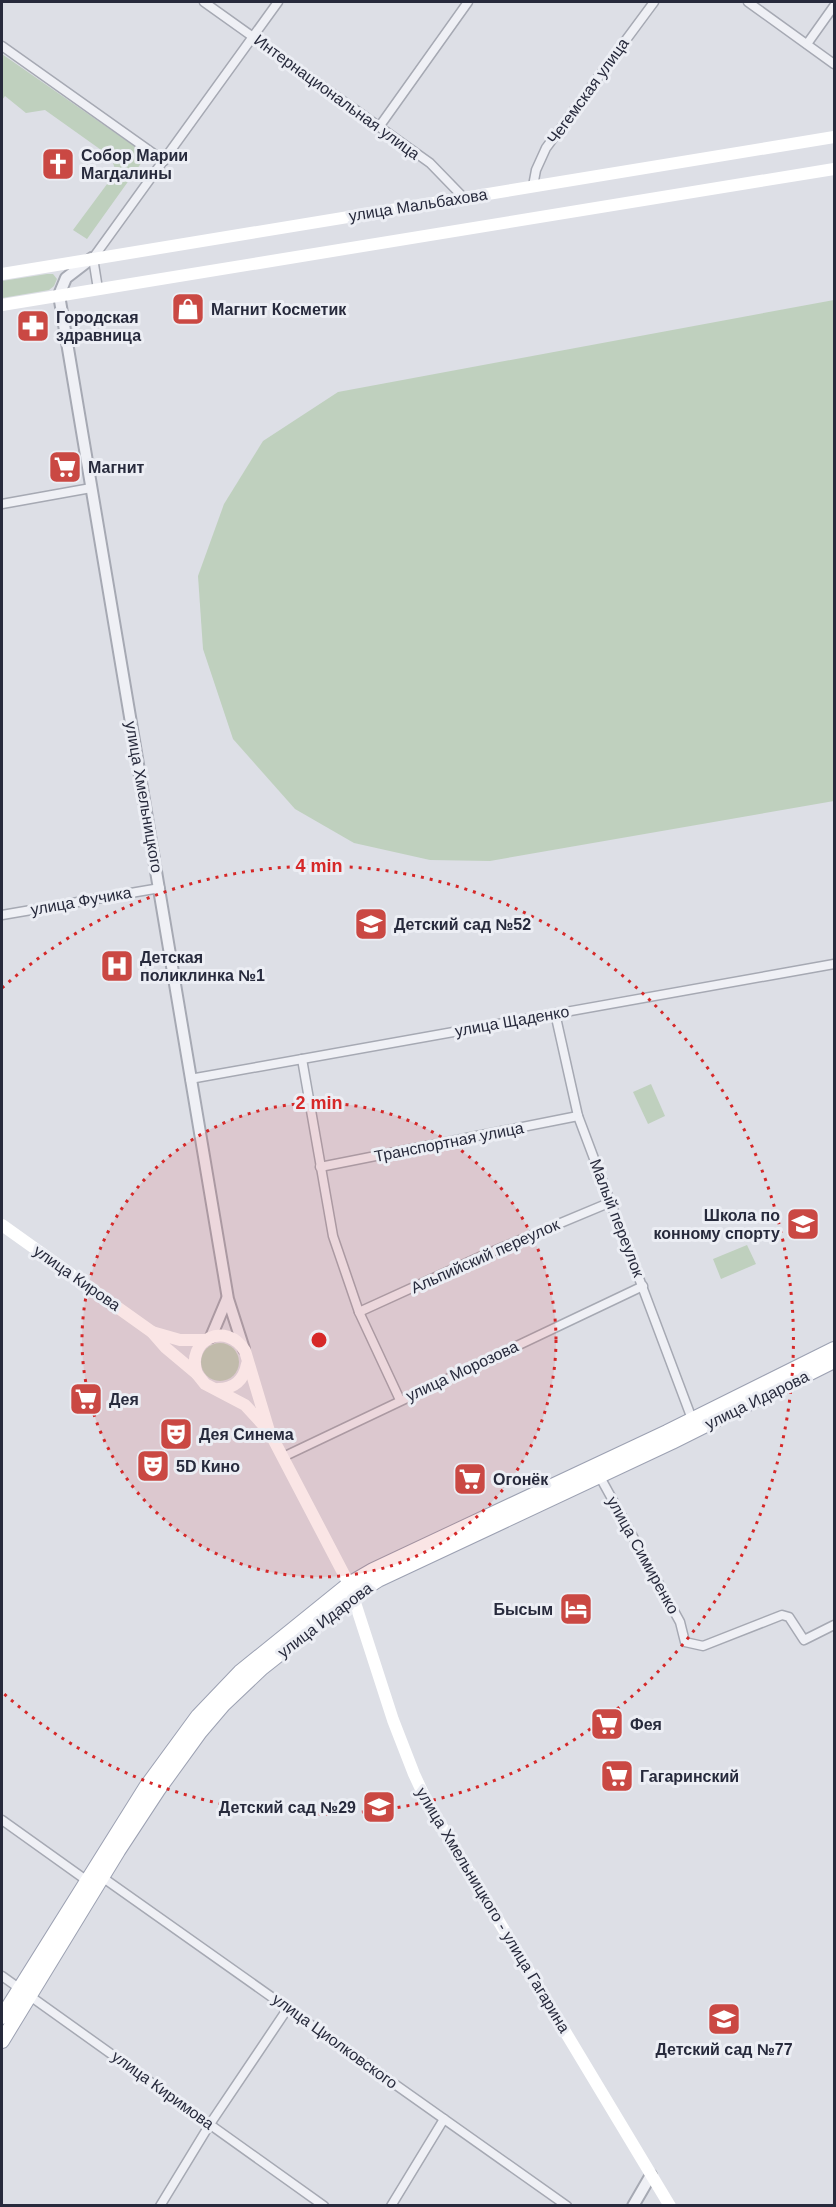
<svg xmlns="http://www.w3.org/2000/svg" width="836" height="2207" viewBox="0 0 836 2207" font-family="Helvetica,sans-serif">
	<style>
		.green { fill: #bfd0be }
		.lines { fill: none; stroke-linecap: round; stroke-linejoin: round }
		.minor-casing { stroke: #a6a9b3; stroke-width: 11 }
		.tertiary-casing { stroke: #a6a9b3; stroke-width: 14 }
		.primary-casing { stroke: #9ca1b2; stroke-width: 16 }
		.minor { stroke: #eff0f5; stroke-width: 8 }
		.tertiary { stroke: #eff0f5; stroke-width: 10 }
		.secondary { stroke: #fff; stroke-width: 12 }
		.primary { stroke: #fff; stroke-width: 14 }
		.ring { fill: none; stroke: #d62828; stroke-width: 3; stroke-dasharray: 3 6 }
		.labels { text-anchor: middle; dominant-baseline: central; stroke-width: 6; stroke-linejoin: round; paint-order: stroke }
		.street-label { font-size: 16px; fill: #272a3c; stroke: #eceef4 }
		.poi-label { font-size: 16px; font-weight: bold; fill: #272a3c; stroke: #eceef4; text-anchor: start }
		.centre { fill: #d62828; stroke: #eceef4; stroke-width: 3 }
		.ring-label { font-size: 18px; text-anchor: middle; font-weight: bold; fill: #d62828; stroke: #eceef4; stroke-width: 6; stroke-linejoin: round; paint-order: stroke }
	</style>
	<rect width="100%" height="100%" fill="#dddfe6"/>
	<g class="green">
		<path d="M2,54L147,155L87,239L73,230L116,172L111,157L45,110L26,113L5,96L2,100Z"/>
		<path d="M47,274H53L57,279L54,286L49,290L2,298V281Z"/>
		<path d="M834,300V801L490,861L430,860L354,843L295,809L233,739L203,649L198,576L224,504L263,441L338,392Z"/>
		<path d="M651,1084L665,1116L648,1124L633,1092Z"/>
		<path d="M747,1245L756,1264L721,1279L713,1259Z"/>
		<circle cx="220" cy="1362" r="19"/>
	</g>
	<g class="lines">
		<defs>
			<g id="minor">
				<path d="M204,2L430,163L464,198"/>
				<path d="M748,2L834,64"/>
				<path d="M807,44L834,6"/>
				<path d="M2,46L164,161"/>
				<path d="M379,127L468,2"/>
				<path d="M533,186L536,170L546,148L654,2"/>
				<path d="M98,289L93,258L278,2"/>
				<path d="M2,504L91,488"/>
				<path d="M2,915L160,888"/>
				<path d="M555,1013L578,1116L692,1419"/>
				<path d="M302,1059L333,1236L359,1312L400,1400"/>
				<path d="M190,1079L834,964"/>
				<path d="M320,1167L578,1116"/>
				<path d="M359,1312L484,1255L611,1202"/>
				<path d="M283,1457L643,1286"/>
				<path d="M600,1477L680,1622L685,1642L703,1646L782,1615L789,1617L804,1640L834,1625"/>
				<path d="M2,1820L86,1880"/>
				<path d="M102,1877L567,2206"/>
				<path d="M2,1976L324,2206"/>
				<path d="M160,2206L210,2124L288,2008"/>
				<path d="M391,2206L444,2119"/>
			</g>
			<g id="tertiary">
				<path d="M92,258L66,278L59,295L228,1299L244,1349"/>
				<path d="M211,1337L227,1299"/>
				<path d="M633,2206L651,2175"/>
			</g>
			<g id="primary">
				<path d="M2,2017L146,1787L198,1716L240,1672L349,1584L373,1570L667,1432L834,1349"/>
				<path d="M2,2041L118,1851L158,1790L200,1732L223,1705L262,1668L353,1596L378,1580L672,1442L834,1361"/>
			</g>
		</defs>
		<use href="#minor" class="minor-casing"/>
		<use href="#tertiary" class="tertiary-casing"/>
		<use href="#primary" class="primary-casing"/>
		<use href="#minor" class="minor"/>
		<use href="#tertiary" class="tertiary"/>
		<g class="secondary">
			<path d="M2,274L834,137"/>
			<path d="M2,305L834,169"/>
			<path d="M2,1225L152,1332L166,1348L197,1374L205,1384L245,1405L268,1430"/>
			<path d="M152,1332L180,1340H206"/>
			<path d="M197,1374C185,1340 226,1320 245,1351L269,1431L349,1584L393,1720L414,1774L427,1802L670,2206"/>
			<path d="M218,1389C234,1389 244,1380 247,1364"/>
		</g>
		<use href="#primary" class="primary"/>
	</g>
	<circle cx="319" cy="1340" r="237" fill="#d62828" fill-opacity=".12"/>
	<g class="ring">
		<circle cx="319" cy="1340" r="237"/>
		<path d="M2 988A474 474 0 1 1 2 1692"/>
	</g>
	<defs>
		<symbol id="church-square" viewBox="-11 -11 22 22"><rect x="-9" y="-9" width="18" height="18" rx="4" fill="#ca4843" stroke="#eceef4"/><path d="M-1.2-6h2.4v3.5h3.3v2.4h-3.3V6h-2.4V-.1h-3.3v-2.4h3.3Z" fill="#fff"/></symbol>
		<symbol id="shop-square" viewBox="-11 -11 22 22"><rect x="-9" y="-9" width="18" height="18" rx="4" fill="#ca4843" stroke="#eceef4"/><path d="M-5-2.5h2.3a2.7 3.5 0 0 1 5.4 0H5L5.5 6h-11ZM-1.5-2.5h3a1.5 2.3 0 0 0-3 0Z" fill="#fff"/></symbol>
		<symbol id="pharmacy-square" viewBox="-11 -11 22 22"><rect x="-9" y="-9" width="18" height="18" rx="4" fill="#ca4843" stroke="#eceef4"/><path d="M-2-6h4v4h4v4h-4v4h-4v-4h-4v-4h4Z" fill="#fff"/></symbol>
		<symbol id="supermarket-square" viewBox="-11 -11 22 22"><rect x="-9" y="-9" width="18" height="18" rx="4" fill="#ca4843" stroke="#eceef4"/><path d="M-6-5.5h2.5l.6 2H6L4.5 2H-2.5L-4.4-4H-6ZM-1.5 3.2a1.3 1.3 0 1 0 .1 0ZM3 3.2a1.3 1.3 0 1 0 .1 0Z" fill="#fff"/></symbol>
		<symbol id="school-square" viewBox="-11 -11 22 22"><rect x="-9" y="-9" width="18" height="18" rx="4" fill="#ca4843" stroke="#eceef4"/><path d="M0-5L7-2L0 1L-7-2ZM-4 1L0 2.5L4 1V4Q0 6-4 4Z" fill="#fff"/></symbol>
		<symbol id="hospital-square" viewBox="-11 -11 22 22"><rect x="-9" y="-9" width="18" height="18" rx="4" fill="#ca4843" stroke="#eceef4"/><path d="M-5-5h3v3.5h4V-5h3V5h-3V1.5h-4V5h-3Z" fill="#fff"/></symbol>
		<symbol id="theatre-square" viewBox="-11 -11 22 22"><rect x="-9" y="-9" width="18" height="18" rx="4" fill="#ca4843" stroke="#eceef4"/><path d="M-5-5.5Q0-4 5-5.5V0Q5 5 0 6Q-5 5-5 0ZM-3.3-2.5H-1v1.5H-3.3ZM1-2.5H3.3v1.5H1ZM-2.8 1Q0 5.5 2.8 1Z" fill="#fff"/></symbol>
		<symbol id="hotel-square" viewBox="-11 -11 22 22"><rect x="-9" y="-9" width="18" height="18" rx="4" fill="#ca4843" stroke="#eceef4"/><path d="M-6-4.5h1.5V1H6V5H4.5V3h-9V5H-6ZM-4 0a1.8 1.8 0 1 1 3.6 0ZM.5 0V-2.5h3Q6-2.5 6 0Z" fill="#fff"/></symbol>
	</defs>
	<g fill-rule="evenodd">
		<use href="#church-square" x="39" y="145" width="38" height="38"/>
		<use href="#shop-square" x="169" y="290" width="38" height="38"/>
		<use href="#pharmacy-square" x="14" y="307" width="38" height="38"/>
		<use href="#supermarket-square" x="46" y="448" width="38" height="38"/>
		<use href="#school-square" x="352" y="905" width="38" height="38"/>
		<use href="#hospital-square" x="98" y="947" width="38" height="38"/>
		<use href="#school-square" x="784" y="1205" width="38" height="38"/>
		<use href="#supermarket-square" x="67" y="1380" width="38" height="38"/>
		<use href="#theatre-square" x="157" y="1415" width="38" height="38"/>
		<use href="#theatre-square" x="134" y="1447" width="38" height="38"/>
		<use href="#supermarket-square" x="451" y="1460" width="38" height="38"/>
		<use href="#hotel-square" x="557" y="1590" width="38" height="38"/>
		<use href="#supermarket-square" x="588" y="1705" width="38" height="38"/>
		<use href="#supermarket-square" x="598" y="1757" width="38" height="38"/>
		<use href="#school-square" x="360" y="1788" width="38" height="38"/>
		<use href="#school-square" x="705" y="2000" width="38" height="38"/>
	</g>
	<g class="labels">
		<g class="street-label">
			<text transform="translate(588 91) rotate(-54)">Чегемская улица</text>
			<text transform="translate(337 97) rotate(36)">Интернациональная улица</text>
			<text transform="translate(418 205) rotate(-9)">улица Мальбахова</text>
			<text transform="translate(144 797) rotate(80)">улица Хмельницкого</text>
			<text transform="translate(81 901) rotate(-10)">улица Фучика</text>
			<text transform="translate(512 1021) rotate(-10)">улица Щаденко</text>
			<text transform="translate(449 1142) rotate(-11)">Транспортная улица</text>
			<text transform="translate(617 1218) rotate(69)">Малый переулок</text>
			<text transform="translate(485 1256) rotate(-24)">Альпийский переулок</text>
			<text transform="translate(77 1278) rotate(35)">улица Кирова</text>
			<text transform="translate(462 1371) rotate(-25)">улица Морозова</text>
			<text transform="translate(757 1400) rotate(-26)">улица Идарова</text>
			<text transform="translate(643 1555) rotate(61)">улица Симиренко</text>
			<text transform="translate(325 1620) rotate(-37)">улица Идарова</text>
			<text transform="translate(493 1910) rotate(59)">улица Хмельницкого - улица Гагарина</text>
			<text transform="translate(335 2041) rotate(36)">улица Циолковского</text>
			<text transform="translate(163 2090) rotate(36)">улица Киримова</text>
		</g>
		<g class="poi-label">
			<text x="81" y="155">Собор Марии<tspan x="81" dy="18">Магдалины</tspan></text>
			<text x="211" y="309">Магнит Косметик</text>
			<text x="56" y="317">Городская<tspan x="56" dy="18">здравница</tspan></text>
			<text x="88" y="467">Магнит</text>
			<text x="394" y="924">Детский сад №52</text>
			<text x="140" y="957">Детская<tspan x="140" dy="18">поликлинка №1</tspan></text>
			<text x="780" y="1215" text-anchor="end">Школа по<tspan x="780" dy="18">конному спорту</tspan></text>
			<text x="109" y="1399">Дея</text>
			<text x="199" y="1434">Дея Синема</text>
			<text x="176" y="1466">5D Кино</text>
			<text x="493" y="1479">Огонёк</text>
			<text x="553" y="1609" text-anchor="end">Бысым</text>
			<text x="630" y="1724">Фея</text>
			<text x="640" y="1776">Гагаринский</text>
			<text x="356" y="1807" text-anchor="end">Детский сад №29</text>
			<text x="724" y="2049" text-anchor="middle">Детский сад №77</text>
		</g>
	</g>
	<circle cx="319" cy="1340" r="9" class="centre"/>
	<g class="ring-label">
		<text x="319" y="872">4 min</text>
		<text x="319" y="1109">2 min</text>
	</g>
	<rect width="836" height="2207" fill="none" stroke="#272a3c" stroke-width="6"/>
</svg>
